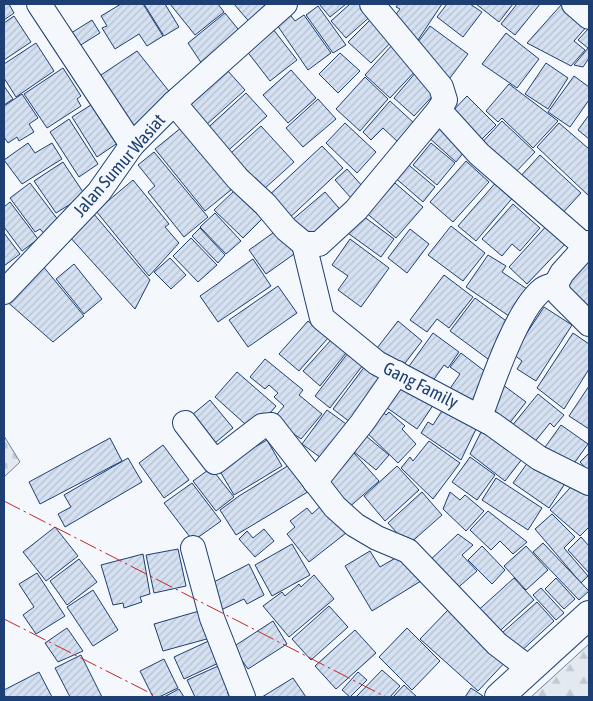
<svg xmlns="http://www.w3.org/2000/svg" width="593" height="701" viewBox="0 0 593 701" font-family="'Asap Condensed',sans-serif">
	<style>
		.forest { fill: url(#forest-firs); stroke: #687fa3 }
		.cemetery { fill: url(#cemetery-stones); stroke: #687fa3 }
		.building { fill: url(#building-hatch); stroke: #1d3f73 }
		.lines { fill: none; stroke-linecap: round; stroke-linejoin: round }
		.street-casing { stroke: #1d3f73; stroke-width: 26 }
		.secondary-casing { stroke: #1d3f73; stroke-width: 30 }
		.street { stroke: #f4f7fb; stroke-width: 24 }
		.secondary { stroke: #f4f7fb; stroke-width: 28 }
		.power { stroke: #c62828; stroke-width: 1; stroke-dasharray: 18 4 2.5 4; stroke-linecap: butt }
		.labels { text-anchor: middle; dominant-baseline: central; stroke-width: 4; stroke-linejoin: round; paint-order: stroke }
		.street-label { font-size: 18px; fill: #1d3f73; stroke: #f4f7fb }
	</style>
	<defs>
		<pattern id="forest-firs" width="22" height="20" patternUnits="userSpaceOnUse" patternTransform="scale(1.25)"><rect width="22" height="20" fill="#e3e9f0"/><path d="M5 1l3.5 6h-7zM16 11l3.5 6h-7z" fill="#c2c9d1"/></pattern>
		<pattern id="cemetery-stones" width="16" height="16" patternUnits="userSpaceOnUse" patternTransform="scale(1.25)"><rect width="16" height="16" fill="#e3e9f0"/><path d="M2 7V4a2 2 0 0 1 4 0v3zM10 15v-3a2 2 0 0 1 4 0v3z" fill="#c2c9d1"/></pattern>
		<pattern id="building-hatch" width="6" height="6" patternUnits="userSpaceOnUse" patternTransform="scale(1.25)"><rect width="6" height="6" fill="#d5e0f0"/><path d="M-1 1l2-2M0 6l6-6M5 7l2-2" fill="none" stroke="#b6c1d1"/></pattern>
	</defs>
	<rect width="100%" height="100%" fill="#f4f7fb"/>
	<path class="forest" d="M589,644V697H531Z"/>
	<path class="cemetery" d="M4,436L20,462L4,477Z"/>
	<g class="building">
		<path d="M4,4H9L14,13L4,20Z"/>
		<path d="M121,4H143L163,36L147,46L139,34L115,49L102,28L107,26L101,16Z"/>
		<path d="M144,4H165L179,27L164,36Z"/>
		<path d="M170,4H218L224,12L195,35Z"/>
		<path d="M234,4H266L271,10L252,25Z"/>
		<path d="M319,4H346L330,17Z"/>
		<path d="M350,4H363L373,14L346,38L331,21Z"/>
		<path d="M398,4H442L418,40L391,21L400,9L396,7Z"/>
		<path d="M447,4H470L482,12L463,37L437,17Z"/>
		<path d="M476,4H513L499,22Z"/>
		<path d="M517,4H540L515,35L501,24Z"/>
		<path d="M562,4H568L588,25L574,41L585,50L571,66L527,43Z"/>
		<path d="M318,6L346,45L333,53L306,15Z"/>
		<path d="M288,12L295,21L304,15L331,53L308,70L275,22Z"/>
		<path d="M225,13L242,34L204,67L188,43Z"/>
		<path d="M14,16L31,42L4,60V23Z"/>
		<path d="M372,18L394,39L371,63L348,42Z"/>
		<path d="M92,20L100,33L76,48L68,35Z"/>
		<path d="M430,26L468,54L447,82L412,50Z"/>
		<path d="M589,28V58L583,67L574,65L588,48L578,40Z"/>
		<path d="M273,29L297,60L270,81L246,50Z"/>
		<path d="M506,33L539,59L517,88L482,64Z"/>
		<path d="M36,43L54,71L16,97L4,78V64Z"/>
		<path d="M393,44L419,67L390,98L365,75Z"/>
		<path d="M137,51L172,95L131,128L95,79Z"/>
		<path d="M340,53L360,71L338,93L319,74Z"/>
		<path d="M546,63L568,78L548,109L525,94Z"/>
		<path d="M63,68L81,96L77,99L81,106L47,128L24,94Z"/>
		<path d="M291,70L316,98L288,123L263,95Z"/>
		<path d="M228,71L245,90L205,126L188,107Z"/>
		<path d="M417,71L439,89L414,116L394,98Z"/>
		<path d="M574,76L589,87V100L570,127L548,112Z"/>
		<path d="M365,77L388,99L360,131L336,109Z"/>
		<path d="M509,84L558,121L533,148L502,118L498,122L486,111Z"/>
		<path d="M4,86L13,99L4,105Z"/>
		<path d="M246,93L267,116L223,155L202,133Z"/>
		<path d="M22,94L38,118L29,124L34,132L19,141L17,137L8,143L4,137V106Z"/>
		<path d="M467,96L496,125L477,144L448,116Z"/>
		<path d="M318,99L336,119L303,147L286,128Z"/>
		<path d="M390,101L415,124L399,143L383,128L371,140L363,132Z"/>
		<path d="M94,103L119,142L97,157L72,117Z"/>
		<path d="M589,115V139L578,130Z"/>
		<path d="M69,119L98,164L79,177L50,132Z"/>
		<path d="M440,121L469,146L456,162L427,136Z"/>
		<path d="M502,121L535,152L511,177L478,147Z"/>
		<path d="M187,123L237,185L205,211L155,149Z"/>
		<path d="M345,123L376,152L357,173L326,143Z"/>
		<path d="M559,123L589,149V196L537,147Z"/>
		<path d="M261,126L294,162L264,189L231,153Z"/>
		<path d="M28,143L35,153L52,143L62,159L22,184L4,160Z"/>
		<path d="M431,143L455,163L437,185L413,165Z"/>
		<path d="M322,146L343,168L286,221L265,199Z"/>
		<path d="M154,152L208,217L184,237L148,192L155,186L138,165Z"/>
		<path d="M540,155L581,193L559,217L518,179Z"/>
		<path d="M404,161L435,187L423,202L392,175Z"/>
		<path d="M466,161L489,182L453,222L430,202Z"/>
		<path d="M63,162L85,195L56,213L34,181Z"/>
		<path d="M347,169L363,187L351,198L335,180Z"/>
		<path d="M133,180L169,224L165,227L179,243L149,276L96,211Z"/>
		<path d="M498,180L515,195L476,241L458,226Z"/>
		<path d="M30,183L62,225L47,237L40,229L35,232L10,198Z"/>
		<path d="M395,183L423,207L396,238L364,211L376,198L379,201Z"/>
		<path d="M234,191L262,219L243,238L214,210Z"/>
		<path d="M325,192L344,214L310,243L291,221Z"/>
		<path d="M10,202L38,239L22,251L4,227V207Z"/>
		<path d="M513,204L540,228L520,251L512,244L502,256L482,239Z"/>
		<path d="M93,213L150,280L135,309L68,235Z"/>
		<path d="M215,213L241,241L226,254L200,227Z"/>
		<path d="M359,213L394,239L381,257L345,231Z"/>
		<path d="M549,223L568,241L527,284L509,267Z"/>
		<path d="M451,226L485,253L463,281L428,255Z"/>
		<path d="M200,228L225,255L218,263L192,236Z"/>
		<path d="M280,228L297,252L266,274L249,250Z"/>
		<path d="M410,229L429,244L407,273L388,258Z"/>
		<path d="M4,233L20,254L4,266Z"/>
		<path d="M191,238L217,265L198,282L173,256Z"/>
		<path d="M350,239L389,268L361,307L338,290L348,276L332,265Z"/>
		<path d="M488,255L506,266L502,272L527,289L509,316L466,287Z"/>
		<path d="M170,258L186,275L171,289L154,272Z"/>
		<path d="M589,258V312L562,282Z"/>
		<path d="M253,259L271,286L218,322L200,296Z"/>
		<path d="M74,264L102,299L84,314L56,279Z"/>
		<path d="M42,265L84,316L53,342L4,299Z"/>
		<path d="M444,275L473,297L449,328L437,319L427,332L410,320Z"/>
		<path d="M278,286L297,313L248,347L229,320Z"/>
		<path d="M475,298L513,326L492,362L450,331Z"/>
		<path d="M544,307L572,325L536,381L517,369L522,361L513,354Z"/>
		<path d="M308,321L328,338L299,371L279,354Z"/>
		<path d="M398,321L422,341L399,371L374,352Z"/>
		<path d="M433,333L459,352L448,368L444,365L430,385L407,369Z"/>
		<path d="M573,333L589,344V369L564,409L537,388Z"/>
		<path d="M331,340L346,353L320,386L303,371Z"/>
		<path d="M348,353L363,365L330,408L315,396Z"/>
		<path d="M461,353L491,376L479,410L449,390L460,374L450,367Z"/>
		<path d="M265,359L303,390L299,395L322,414L301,439L273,419L284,406L274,397L278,393L269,385L265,389L250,377Z"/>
		<path d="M368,362L390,378L355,426L333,409Z"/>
		<path d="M237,372L276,406L254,432L215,397Z"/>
		<path d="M401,380L436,401L417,429L383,405Z"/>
		<path d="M499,382L526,402L505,429L484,412Z"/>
		<path d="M589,386V429L569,416Z"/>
		<path d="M538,394L564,415L554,427L550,423L533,444L511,427Z"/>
		<path d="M210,400L233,428L210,447L187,419Z"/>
		<path d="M445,406L478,425L461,460L421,433L428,422L433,425Z"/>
		<path d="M378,408L386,415L389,412L405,426L402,429L416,444L398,463L361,427Z"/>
		<path d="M327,410L353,429L328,463L302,444Z"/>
		<path d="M561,425L588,444L570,469L543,450Z"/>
		<path d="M483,428L526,454L505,481L470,454Z"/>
		<path d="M360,431L389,455L376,470L347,446Z"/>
		<path d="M110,438L122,461L40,504L29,482Z"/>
		<path d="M267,440L282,466L234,495L218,468Z"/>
		<path d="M429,441L460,463L433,499L401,468L410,457L413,461Z"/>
		<path d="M163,445L189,480L164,498L139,463Z"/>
		<path d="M354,453L379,481L346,510L321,482Z"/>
		<path d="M589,453V472L580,462Z"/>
		<path d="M470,457L495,475L477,500L452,482Z"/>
		<path d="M128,458L142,482L65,527L58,514L71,507L64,495Z"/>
		<path d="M531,458L566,482L549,508L513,483Z"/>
		<path d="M294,462L311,490L236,535L220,510L239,496Z"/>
		<path d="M397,466L419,490L385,521L364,496Z"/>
		<path d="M211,468L234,497L216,511L193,481Z"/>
		<path d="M496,478L542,508L528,530L482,500Z"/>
		<path d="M578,479L589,489V527L580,536L550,510Z"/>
		<path d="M192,483L221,521L193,541L164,503Z"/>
		<path d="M422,492L442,515L408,545L388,523Z"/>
		<path d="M450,492L460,500L465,495L484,511L466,531L443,509Z"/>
		<path d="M323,504L346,533L309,562L287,534L295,527L290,521L307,508L312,514Z"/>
		<path d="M488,511L527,542L513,554L500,541L491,550L470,530Z"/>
		<path d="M552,514L575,537L564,548L588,576L581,583L535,529Z"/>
		<path d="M55,527L78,556L46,581L23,552Z"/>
		<path d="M264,529L274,541L255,557L239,539L247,531L253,538Z"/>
		<path d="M458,534L473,545L462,555L477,571L454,591L428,562Z"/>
		<path d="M581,537L589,546V573L568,550Z"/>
		<path d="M543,543L589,591L579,600L533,552Z"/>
		<path d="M292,544L310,575L272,596L255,565Z"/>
		<path d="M482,546L505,570L492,584L468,560Z"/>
		<path d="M526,546L548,570L526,590L504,566Z"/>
		<path d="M178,549L186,586L154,593L146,555Z"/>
		<path d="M370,551L380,567L404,553L421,581L372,611L345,566Z"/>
		<path d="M143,554L150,594L140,597L142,602L124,608L123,603L113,605L101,565Z"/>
		<path d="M79,559L97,582L67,605L50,581Z"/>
		<path d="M249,564L264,595L247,604L244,599L221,610L208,585Z"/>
		<path d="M37,573L65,616L36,634L23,615L34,607L19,584Z"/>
		<path d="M314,575L334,599L289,637L263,606L282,592L285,596L299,584L301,587Z"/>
		<path d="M514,578L534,600L493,637L473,615Z"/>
		<path d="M556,578L575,599L564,609L545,589Z"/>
		<path d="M541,588L564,613L556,620L533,595Z"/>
		<path d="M93,590L118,630L93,646L67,607Z"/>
		<path d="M537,602L554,621L519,653L502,633Z"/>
		<path d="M329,606L348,627L311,660L292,639Z"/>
		<path d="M206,609L214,637L163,651L154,624Z"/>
		<path d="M449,609L508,659L478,691L420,639Z"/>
		<path d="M273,621L287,644L248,669L241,659L238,661L230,649Z"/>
		<path d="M67,628L83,651L58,662L45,643Z"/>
		<path d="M407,628L440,661L412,690L379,657Z"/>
		<path d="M355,630L376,653L336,689L315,666Z"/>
		<path d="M213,639L223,661L184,679L174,657Z"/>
		<path d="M81,655L102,697H70L55,668Z"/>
		<path d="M164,659L178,688L159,697H153L140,671Z"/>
		<path d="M227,662L238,687L227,692L230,697H195L187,680Z"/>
		<path d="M382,670L400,686L390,697H356Z"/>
		<path d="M39,672L52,697H5L4,690Z"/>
		<path d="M358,672L367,680L350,697L342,690Z"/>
		<path d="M293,678L306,697H262Z"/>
		<path d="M404,685L417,697H393Z"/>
		<path d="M471,688L483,696L482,697H465Z"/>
		<path d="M179,689L184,697H164Z"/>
	</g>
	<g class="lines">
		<defs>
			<g id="street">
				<path d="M39,4L132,145"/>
				<path d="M574,4L589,17"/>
				<path d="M174,103L238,179L265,204L286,229L304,244H319L356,210L439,110L445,100L441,87L372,4"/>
				<path d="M439,110L479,154L586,247"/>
				<path d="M589,243L562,273L556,284L559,294L589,324"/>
				<path d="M304,244L322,318L377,363L492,424L539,458L589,483"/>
				<path d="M4,292L99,192L132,145L174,103L285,4"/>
				<path d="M480,417C491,386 517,309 542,290C545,287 552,286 556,284"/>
				<path d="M185,423L215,462L262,426L271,425L335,507L355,525L377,538L408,551L497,644L530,669"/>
				<path d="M315,482L362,423L397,373"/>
				<path d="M193,548L212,618L243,697"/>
			</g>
			<path id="secondary" d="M499,697L589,615"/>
		</defs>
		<use href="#street" class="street-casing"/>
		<use href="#secondary" class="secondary-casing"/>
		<use href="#street" class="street"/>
		<use href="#secondary" class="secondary"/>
		<g class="power">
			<path d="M4,501L386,697"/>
			<path d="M4,619L158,697"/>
		</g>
	</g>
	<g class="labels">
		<g class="street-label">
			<text transform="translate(119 165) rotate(-49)">Jalan Sumur Wasiat</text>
			<text transform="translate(421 385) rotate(27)">Gang Family</text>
		</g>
	</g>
	<rect width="593" height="701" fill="none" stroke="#1d3f73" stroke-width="10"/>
</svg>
